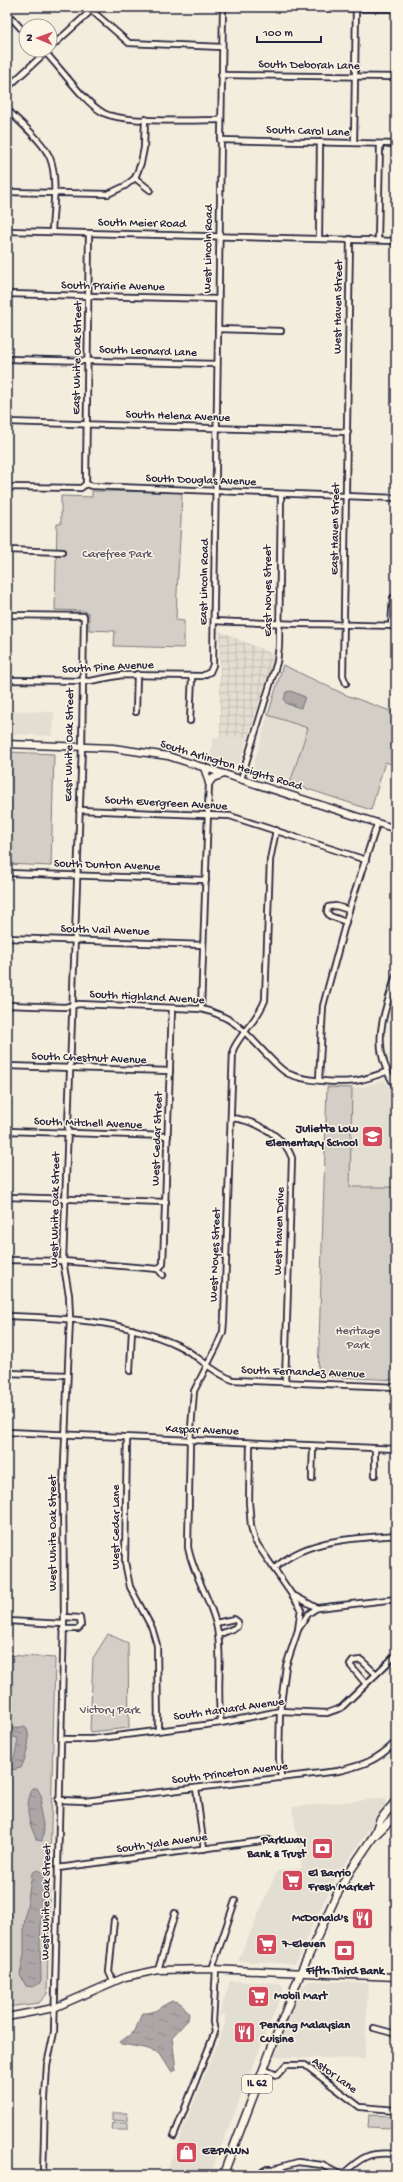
<svg xmlns="http://www.w3.org/2000/svg" width="403" height="2182" viewBox="0 0 403 2182" font-family="'Gochi Hand',sans-serif">
	<style>
		.built { fill: #e3ded2 }
		.industrial { fill: url(#industrial-grid) }
		.green { fill: #d4cfc6; stroke: #7b7880 }
		.water { fill: url(#water-ripples); stroke: #75727b }
		.lines { fill: none; stroke-linecap: round; stroke-linejoin: round }
		.minor-casing { stroke: #22223b; stroke-width: 8 }
		.secondary-casing { stroke: #22223b; stroke-width: 9 }
		.primary-casing { stroke: #22223b; stroke-width: 10 }
		.minor { stroke: #fcf5e5; stroke-width: 4.5 }
		.secondary { stroke: #fcf5e5; stroke-width: 6 }
		.primary { stroke: #fcf5e5; stroke-width: 7 }
		.labels { text-anchor: middle; dominant-baseline: central; stroke-width: 3; stroke-linejoin: round; paint-order: stroke }
		.shield { fill: #fcf5e5; stroke: #63616e; stroke-width: 1 }
		.shield-label { font-size: 11px; font-weight: bold; fill: #22223b }
		.street-label { font-size: 12px; fill: #22223b; stroke: #fcf5e5 }
		.park-label { font-size: 12px; fill: #575665; stroke: #fcf5e5 }
		.poi-label { font-size: 12px; font-weight: bold; fill: #22223b; stroke: #fcf5e5; text-anchor: start }
	</style>
	<defs>
		<pattern id="industrial-grid" width="8" height="8" patternUnits="userSpaceOnUse"><rect width="8" height="8" fill="#e3ded2"/><path d="M0 4h8M4 0v8" fill="none" stroke="#c2beb5"/></pattern>
		<pattern id="water-ripples" width="26" height="14" patternUnits="userSpaceOnUse"><rect width="26" height="14" fill="#aca7a6"/><path d="M2 4q2-2 4 0t4 0M15 11q2-2 4 0t4 0" fill="none" stroke="#8c8888"/></pattern>
	</defs>
	<rect width="100%" height="100%" fill="#f3edde"/>
	<filter id="ink" filterUnits="userSpaceOnUse"><feTurbulence type="fractalNoise" baseFrequency=".025" numOctaves="2"/><feDisplacementMap in="SourceGraphic" scale="8" xChannelSelector="R" yChannelSelector="G"/><feConvolveMatrix kernelMatrix="1 2 1 2 8 2 1 2 1" color-interpolation-filters="sRGB"/></filter>
	<g filter="url(#ink)">
		<g class="built">
			<path d="M7,711L54,712L53,736L7,734Z"/>
			<path d="M268,715L308,728L290,783L252,770Z"/>
			<path d="M213,737H248L238,767L210,757Z"/>
			<path d="M384,1080L396,1096V1187H349L352,1088L366,1086Z"/>
			<path d="M386,1798L385,1807L339,1873L317,1915L295,1964L238,1961L277,1871L302,1868L292,1807Z"/>
			<path d="M230,1981L280,1983L284,1988L210,2175H165L225,2024V2015H219Z"/>
			<path d="M310,1981L368,1983L365,2059L274,2057L302,1986Z"/>
		</g>
		<path class="industrial" d="M220,631L275,655L248,737H220Z"/>
		<g class="green">
			<path d="M92,491L182,492C181,535 177,577 176,620L184,621V648L114,646L115,631L89,630V614L85,611L55,610L57,524H61V496L92,497Z"/>
			<path d="M283,665L346,695L396,713V766L385,762L371,810L290,783L308,728L268,715Z"/>
			<path d="M7,752L54,754L51,866L7,864Z"/>
			<path d="M327,1087L352,1088L350,1187H396V1380L318,1376Z"/>
			<path d="M108,1634L128,1643L129,1728L90,1732L93,1658Z"/>
			<path d="M7,1655L55,1658L47,1994L39,2003L7,2007Z"/>
			<path d="M112,2113H127V2121L112,2120Z"/>
			<path d="M369,2115L392,2116V2128L368,2127Z"/>
			<path d="M112,2123H127V2130H111Z"/>
		</g>
		<g class="water">
			<path d="M291,691L305,697L301,708L287,704L284,700L286,692Z"/>
			<path d="M25,1726C33,1737 26,1757 21,1768L12,1770L9,1768L15,1755L18,1739L15,1737L7,1738V1730Z"/>
			<path d="M33,1788H37L42,1797L40,1809L44,1830L42,1841L37,1840C28,1823 24,1805 33,1788Z"/>
			<path d="M37,1870L41,1871L44,1876L40,1943L41,1980L39,1984L32,1987L26,1986L20,1975L24,1954V1925L32,1873Z"/>
			<path d="M172,2001C181,2001 184,2006 189,2014L188,2020L172,2037L176,2070L172,2072L160,2053L145,2048L121,2044L120,2042L135,2031L142,2013C156,2014 160,2006 172,2001Z"/>
		</g>
		<g class="lines">
			<defs>
				<g id="minor">
					<path d="M250,7L396,9"/>
					<path d="M91,10L129,43L222,47"/>
					<path d="M7,13L26,34"/>
					<path d="M50,48L95,7"/>
					<path d="M43,50C60,67 83,101 102,112C120,124 195,120 220,120"/>
					<path d="M221,75L396,77"/>
					<path d="M7,88L47,51"/>
					<path d="M7,109C21,124 42,140 50,158C58,177 53,211 52,231"/>
					<path d="M220,140L396,144"/>
					<path d="M354,143L356,7"/>
					<path d="M135,178L150,190"/>
					<path d="M7,192L108,194L125,186L135,178L141,163L144,148L145,119"/>
					<path d="M7,231L396,241"/>
					<path d="M319,238L320,142"/>
					<path d="M378,239L380,144"/>
					<path d="M7,294L218,299"/>
					<path d="M218,329L281,331"/>
					<path d="M7,359L217,364"/>
					<path d="M7,422L348,432"/>
					<path d="M86,484L89,233"/>
					<path d="M7,487L81,488L86,484L92,486L396,498"/>
					<path d="M7,550L62,552"/>
					<path d="M7,615L84,616L82,747L63,1261L69,1295L70,1318L63,1488L64,1617L54,2032L47,2065L45,2098L43,2175"/>
					<path d="M214,621C275,624 335,624 396,626"/>
					<path d="M391,626L393,598"/>
					<path d="M7,680L90,681L122,675L202,676L210,672L213,665L223,7"/>
					<path d="M346,683L343,676L350,239"/>
					<path d="M136,712L137,674"/>
					<path d="M190,721L192,676"/>
					<path d="M241,779L277,662L279,646L281,494"/>
					<path d="M79,810L230,816L366,860"/>
					<path d="M7,873L206,880"/>
					<path d="M346,922L330,916L327,912L328,907L336,906L349,910"/>
					<path d="M7,938L203,945"/>
					<path d="M396,975C383,1018 369,1047 396,1087"/>
					<path d="M7,1005L65,1007L79,1004L201,1009C235,1017 244,1031 267,1055C273,1061 280,1069 287,1073C302,1081 343,1084 360,1080C369,1078 377,1075 386,1072"/>
					<path d="M201,1009L209,783"/>
					<path d="M7,1066L170,1071"/>
					<path d="M319,1080L323,1006L349,910L377,824"/>
					<path d="M231,1118C254,1120 284,1135 292,1158L285,1382"/>
					<path d="M7,1131L168,1136"/>
					<path d="M7,1197L166,1202"/>
					<path d="M7,1260L63,1261L158,1269"/>
					<path d="M158,1269L163,1264L172,1008"/>
					<path d="M158,1269L163,1275"/>
					<path d="M7,1316C65,1318 123,1320 177,1345C197,1354 212,1373 233,1380L396,1387"/>
					<path d="M130,1371L132,1329"/>
					<path d="M7,1373L67,1375"/>
					<path d="M7,1432L396,1449"/>
					<path d="M127,1438L125,1562L130,1587L152,1628L157,1645L158,1729"/>
					<path d="M250,1443L249,1502L251,1526L255,1541L301,1608L298,1630L286,1666L280,1711L279,1758L281,1777"/>
					<path d="M375,1475V1449"/>
					<path d="M312,1479L313,1446"/>
					<path d="M274,1569C306,1538 354,1539 396,1535"/>
					<path d="M295,1596L317,1608"/>
					<path d="M7,1621L63,1624"/>
					<path d="M216,1623L234,1619L238,1622L237,1627L218,1635"/>
					<path d="M299,1628L308,1614L317,1608L396,1599"/>
					<path d="M63,1629H78L81,1626L80,1618L64,1617"/>
					<path d="M366,1684L350,1665L353,1661L361,1660L376,1674"/>
					<path d="M221,1723C216,1691 223,1659 217,1628C211,1599 193,1575 188,1547L190,1441L194,1391L217,1346L223,1332L224,1320L233,1050C241,1032 258,1020 265,1000L270,860L276,830"/>
					<path d="M61,1739H92L221,1723L280,1711L327,1713L341,1708L396,1655"/>
					<path d="M196,1788L204,1849"/>
					<path d="M58,1800L85,1801L338,1771C364,1765 376,1761 396,1742"/>
					<path d="M58,1868L269,1840"/>
					<path d="M212,1969L235,1901"/>
					<path d="M158,1970L175,1913"/>
					<path d="M113,1981L109,1972L114,1920"/>
					<path d="M374,2028L396,2034"/>
					<path d="M263,2069L277,2075L286,2065H305L360,2107L396,2110"/>
					<path d="M174,2136L215,2032L213,2022L216,1969"/>
					<path d="M256,2175L267,2169H273L298,2162L322,2165L341,2175"/>
					<path d="M342,2175C362,2156 369,2152 396,2154"/>
				</g>
				<g id="secondary">
					<path d="M7,744L113,748L168,756L396,829"/>
					<path d="M204,767L209,783"/>
					<path d="M209,783L213,778L224,774"/>
					<path d="M7,2017L54,2008L125,1977L158,1970L212,1969L396,1977"/>
				</g>
				<g id="primary">
					<path d="M374,1836L380,1820L396,1801"/>
					<path d="M223,2175L300,1974L336,1896L350,1871L373,1837L396,1815"/>
				</g>
			</defs>
			<use href="#minor" class="minor-casing"/>
			<use href="#secondary" class="secondary-casing"/>
			<use href="#primary" class="primary-casing"/>
			<use href="#minor" class="minor"/>
			<use href="#secondary" class="secondary"/>
			<use href="#primary" class="primary"/>
		</g>
	</g>
	<defs>
		<symbol id="school-square" viewBox="-11 -11 22 22"><rect x="-9" y="-9" width="18" height="18" rx="4" fill="#d1495b" stroke="#fcf5e5"/><path d="M0-5L7-2L0 1L-7-2ZM-4 1L0 2.5L4 1V4Q0 6-4 4Z" fill="#fff"/></symbol>
		<symbol id="bank-square" viewBox="-11 -11 22 22"><rect x="-9" y="-9" width="18" height="18" rx="4" fill="#d1495b" stroke="#fcf5e5"/><path d="M-6-4H6V4H-6ZM0-2.3a2.3 2.3 0 1 0 0 4.6a2.3 2.3 0 1 0 0-4.6Z" fill="#fff"/></symbol>
		<symbol id="supermarket-square" viewBox="-11 -11 22 22"><rect x="-9" y="-9" width="18" height="18" rx="4" fill="#d1495b" stroke="#fcf5e5"/><path d="M-6-5.5h2.5l.6 2H6L4.5 2H-2.5L-4.4-4H-6ZM-1.5 3.2a1.3 1.3 0 1 0 .1 0ZM3 3.2a1.3 1.3 0 1 0 .1 0Z" fill="#fff"/></symbol>
		<symbol id="restaurant-square" viewBox="-11 -11 22 22"><rect x="-9" y="-9" width="18" height="18" rx="4" fill="#d1495b" stroke="#fcf5e5"/><path d="M-5-6h1v4h1v-4h1v4h1v-4h1v5L-1.5 .5V6h-2V.5L-5-1ZM5-6V6H3V1.5H1.5Q1.5-4 5-6Z" fill="#fff"/></symbol>
		<symbol id="shop-square" viewBox="-11 -11 22 22"><rect x="-9" y="-9" width="18" height="18" rx="4" fill="#d1495b" stroke="#fcf5e5"/><path d="M-5-2.5h2.3a2.7 3.5 0 0 1 5.4 0H5L5.5 6h-11ZM-1.5-2.5h3a1.5 2.3 0 0 0-3 0Z" fill="#fff"/></symbol>
	</defs>
	<g fill-rule="evenodd">
		<use href="#school-square" x="360" y="1124" width="25" height="25"/>
		<use href="#bank-square" x="310" y="1836" width="25" height="25"/>
		<use href="#supermarket-square" x="280" y="1868" width="25" height="25"/>
		<use href="#restaurant-square" x="350" y="1906" width="25" height="25"/>
		<use href="#supermarket-square" x="254" y="1932" width="25" height="25"/>
		<use href="#bank-square" x="332" y="1938" width="25" height="25"/>
		<use href="#supermarket-square" x="246" y="1984" width="25" height="25"/>
		<use href="#restaurant-square" x="232" y="2020" width="25" height="25"/>
		<use href="#shop-square" x="174" y="2140" width="25" height="25"/>
	</g>
	<g class="labels">
		<rect class="shield" x="242" y="2075" width="30" height="18" rx="3"/>
		<g class="shield-label">
			<text x="257" y="2084">IL 62</text>
		</g>
		<g class="street-label">
			<text transform="translate(309 66) rotate(1)">South Deborah Lane</text>
			<text transform="translate(308 132) rotate(2)">South Carol Lane</text>
			<text transform="translate(142 224) rotate(1)">South Meier Road</text>
			<text transform="translate(209 249) rotate(-89)">West Lincoln Road</text>
			<text transform="translate(113 287) rotate(1)">South Prairie Avenue</text>
			<text transform="translate(339 307) rotate(-89)">West Haven Street</text>
			<text transform="translate(148 352) rotate(2)">South Leonard Lane</text>
			<text transform="translate(78 358) rotate(-89)">East White Oak Street</text>
			<text transform="translate(178 417) rotate(2)">South Helena Avenue</text>
			<text transform="translate(201 481) rotate(2)">South Douglas Avenue</text>
			<text transform="translate(336 529) rotate(-89)">East Haven Street</text>
			<text transform="translate(205 582) rotate(-89)">East Lincoln Road</text>
			<text transform="translate(269 591) rotate(-90)">East Noyes Street</text>
			<text transform="translate(108 668) rotate(-3)">South Pine Avenue</text>
			<text transform="translate(70 745) rotate(-89)">East White Oak Street</text>
			<text transform="translate(231 766) rotate(17)">South Arlington Heights Road</text>
			<text transform="translate(166 804) rotate(3)">South Evergreen Avenue</text>
			<text transform="translate(107 866) rotate(2)">South Dunton Avenue</text>
			<text transform="translate(105 931) rotate(2)">South Vail Avenue</text>
			<text transform="translate(147 998) rotate(3)">South Highland Avenue</text>
			<text transform="translate(89 1059) rotate(2)">South Chestnut Avenue</text>
			<text transform="translate(88 1124) rotate(2)">South Mitchell Avenue</text>
			<text transform="translate(158 1139) rotate(-88)">West Cedar Street</text>
			<text transform="translate(56 1210) rotate(-89)">West White Oak Street</text>
			<text transform="translate(280 1231) rotate(-88)">West Haven Drive</text>
			<text transform="translate(216 1255) rotate(-88)">West Noyes Street</text>
			<text transform="translate(303 1373) rotate(2)">South Fernandez Avenue</text>
			<text transform="translate(202 1431) rotate(2)">Kaspar Avenue</text>
			<text transform="translate(117 1527) rotate(-90)">West Cedar Lane</text>
			<text transform="translate(54 1533) rotate(-90)">West White Oak Street</text>
			<text transform="translate(229 1710) rotate(-8)">South Harvard Avenue</text>
			<text transform="translate(230 1774) rotate(-7)">South Princeton Avenue</text>
			<text transform="translate(162 1844) rotate(-8)">South Yale Avenue</text>
			<text transform="translate(47 1902) rotate(-89)">West White Oak Street</text>
			<text transform="translate(334 2076) rotate(36)">Astor Lane</text>
		</g>
		<g class="park-label">
			<text x="117" y="555">Carefree Park</text>
			<text x="358" y="1332">Heritage<tspan x="358" dy="14">Park</tspan></text>
			<text x="110" y="1711">Victory Park</text>
		</g>
		<g class="poi-label">
			<text x="358" y="1130" text-anchor="end">Juliette Low<tspan x="358" dy="14">Elementary School</tspan></text>
			<text x="306" y="1841" text-anchor="end">Parkway<tspan x="306" dy="14">Bank &amp; Trust</tspan></text>
			<text x="308" y="1874">El Barrio<tspan x="308" dy="14">Fresh Market</tspan></text>
			<text x="348" y="1919" text-anchor="end">McDonald's</text>
			<text x="282" y="1945">7-Eleven</text>
			<text x="345" y="1972" text-anchor="middle">Fifth Third Bank</text>
			<text x="274" y="1997">Mobil Mart</text>
			<text x="260" y="2026">Penang Malaysian<tspan x="260" dy="14">Cuisine</tspan></text>
			<text x="202" y="2152">EZPAWN</text>
		</g>
	</g>
	<rect width="403" height="2182" fill="none" stroke="#fcf5e5" stroke-width="24"/>
	<rect x="12" y="12" width="379" height="2158" fill="none" stroke="#22223b" stroke-width="1.5" filter="url(#ink)"/>
	<g transform="translate(38 38) rotate(272)"><circle r="19" fill="#fcf5e5" stroke="#a5a1a1"/>
	<path d="M0-3L7 15L0 10L-7 15Z" fill="#d1495b"/>
	<text y="-6" font-size="11" font-weight="bold" text-anchor="middle" fill="#22223b">N</text>
	</g>
	<path d="M257 36v6h64v-6" fill="none" stroke="#22223b" stroke-width="2"/>
	<text x="263" y="36" font-size="12" fill="#22223b" stroke="#fcf5e5" stroke-width="3" paint-order="stroke">100 m</text>
</svg>
